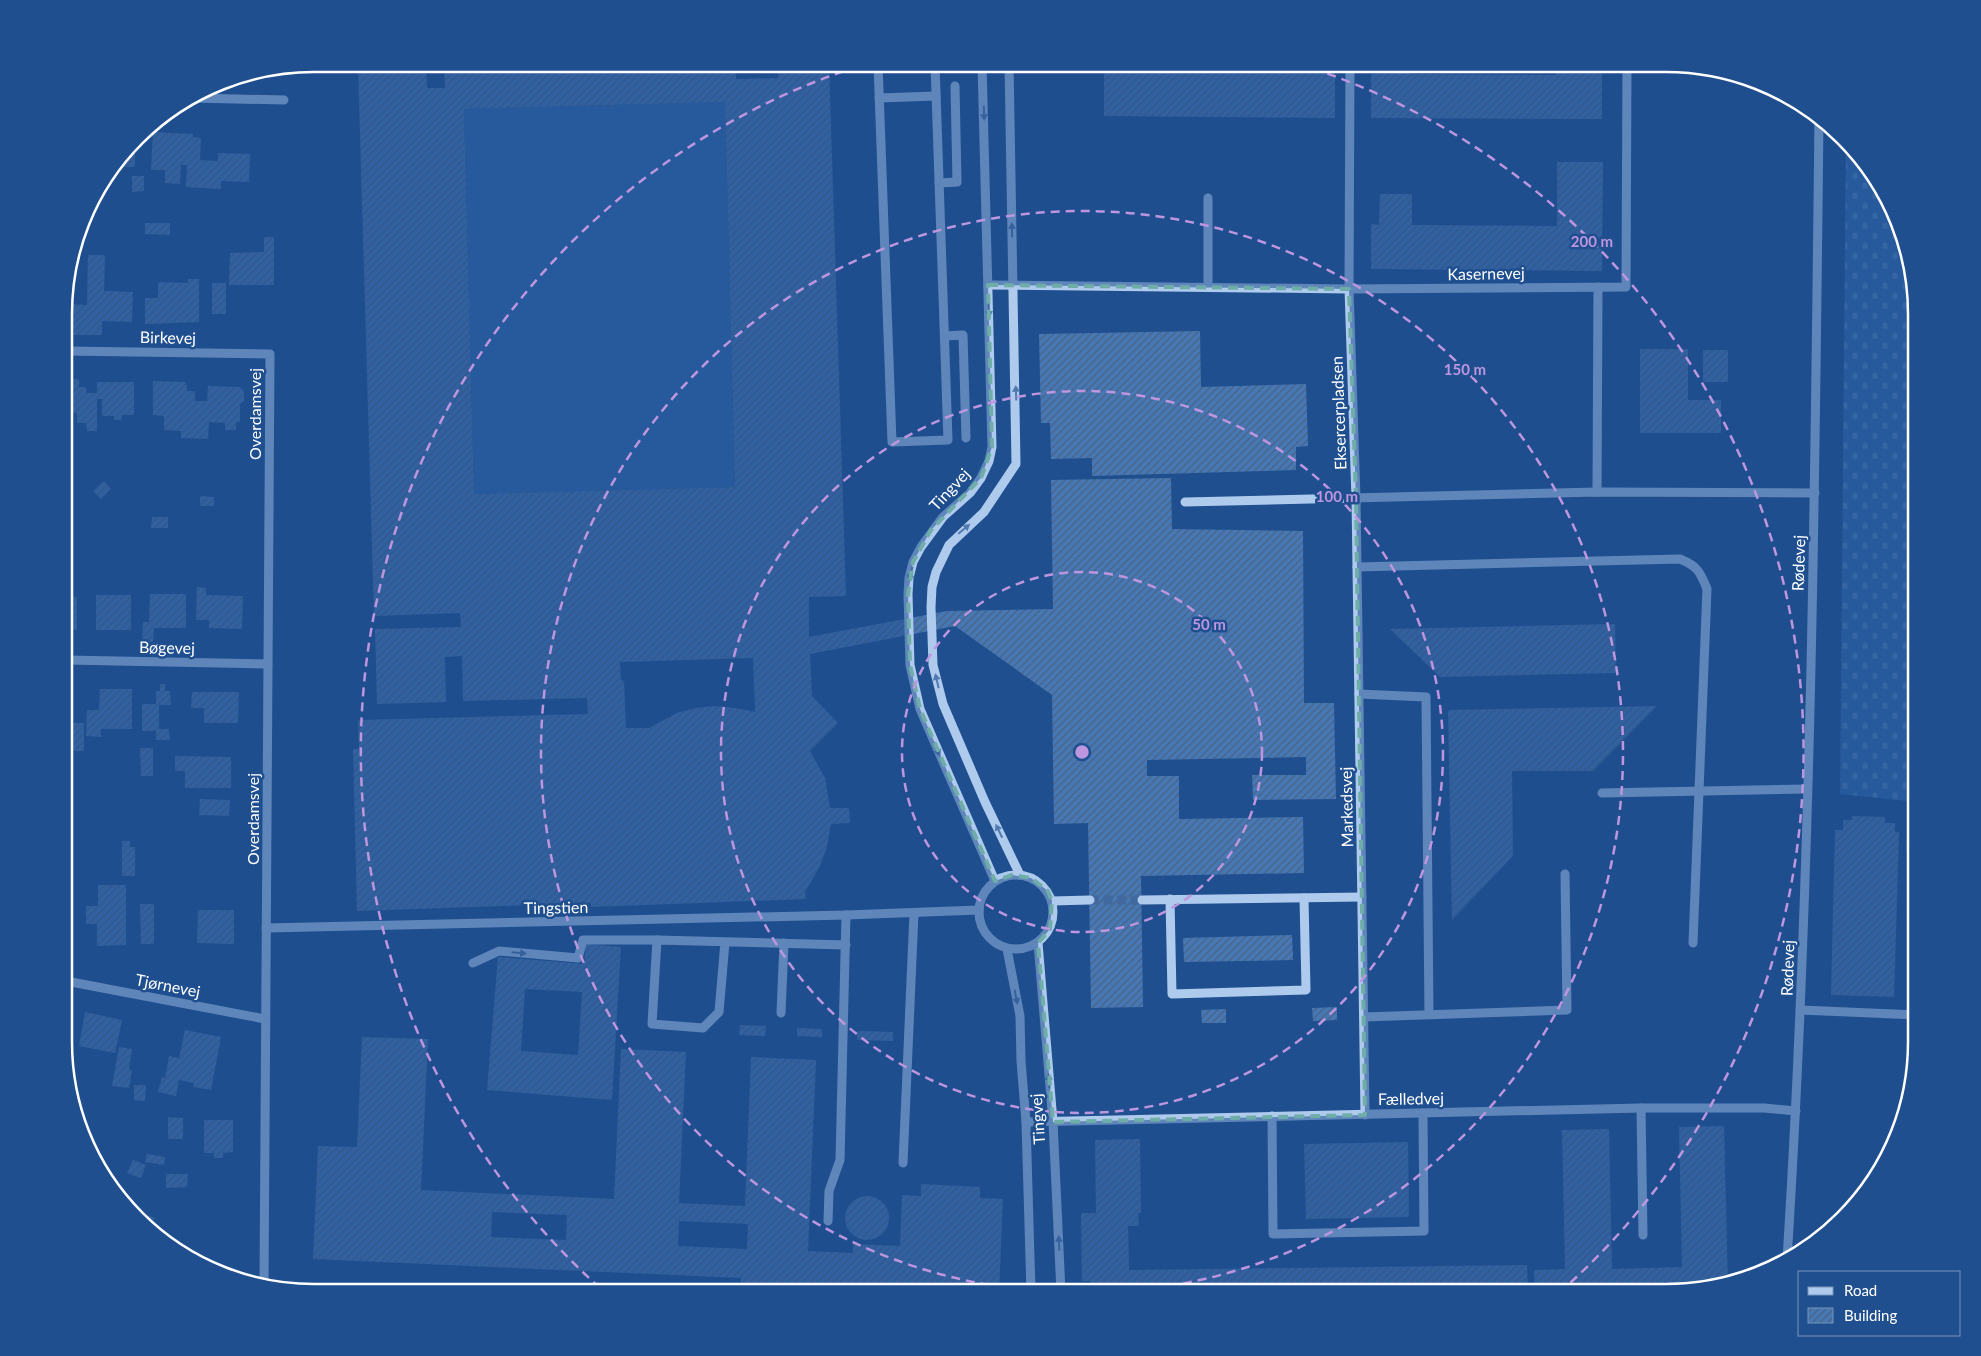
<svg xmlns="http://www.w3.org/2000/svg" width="1981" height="1356" viewBox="0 0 1981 1356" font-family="Lato,sans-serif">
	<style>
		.cemetery { fill: url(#cemetery-stones) }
		.pitch { fill: #3269ac }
		.building { fill: url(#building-hatch); fill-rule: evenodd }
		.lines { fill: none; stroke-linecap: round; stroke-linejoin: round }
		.minor-tunnel { stroke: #4169a0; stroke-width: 9; stroke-dasharray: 9 4.5; stroke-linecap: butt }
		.minor { stroke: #aecaed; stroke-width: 9 }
		.oneway { fill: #517ab0 }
		.marked { fill: none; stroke: #6fada8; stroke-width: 4; stroke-dasharray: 10 6; stroke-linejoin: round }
		.ring { fill: none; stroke: #bd96df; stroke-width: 2.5; stroke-dasharray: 9 6 }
		.labels { text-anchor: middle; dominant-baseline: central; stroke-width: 5; stroke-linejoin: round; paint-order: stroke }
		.street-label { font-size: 16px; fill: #fff; stroke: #1f4f8f }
		.rim { fill: none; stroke: #fff; stroke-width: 2.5 }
		.centre { fill: #bd96df; stroke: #1f4f8f; stroke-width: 2.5 }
		.ring-label { font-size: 15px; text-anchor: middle; font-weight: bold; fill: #bd96df; stroke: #1f4f8f; stroke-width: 5; stroke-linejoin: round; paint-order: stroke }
	</style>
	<defs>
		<pattern id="cemetery-stones" width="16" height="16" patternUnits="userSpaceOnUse" patternTransform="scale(1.25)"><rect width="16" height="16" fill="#3269ac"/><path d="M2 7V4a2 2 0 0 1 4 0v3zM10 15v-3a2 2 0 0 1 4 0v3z" fill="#5180b8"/></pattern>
		<pattern id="building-hatch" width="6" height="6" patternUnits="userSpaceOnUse" patternTransform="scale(1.25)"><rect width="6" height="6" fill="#4778b6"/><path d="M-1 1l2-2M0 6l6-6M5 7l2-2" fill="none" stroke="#4a6281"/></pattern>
	</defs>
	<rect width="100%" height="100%" fill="#1f4f8f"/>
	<path class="cemetery" d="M1846,141L1855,149L1891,203L1917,299V802L1840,794Z"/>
	<path class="pitch" d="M725,102L735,487L474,494L464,109Z"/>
	<g class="building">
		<path d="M358,64H426L427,88H445L444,64H736V79L778,78V64H829L846,596L809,597V637L947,611L1053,609L1051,480L1171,478L1172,529L1303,531L1304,703H1334L1336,799L1253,800L1252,775H1306V757L1147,760V776H1179V819L1303,817L1304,873L1141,876L1143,1007L1091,1008L1088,823L1054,824L1052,695L955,626L810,654L812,696L838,723L810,751L825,778L830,808H849L850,823L831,824L827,847L819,868L805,892L806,899L591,907V903L357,911L353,749H359L358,720L588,714L587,698L463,701L462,656L445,657L446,702L377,704L375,629L461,627L460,613L374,616ZM725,102L735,487L474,494L464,109ZM753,658L755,712L735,708L714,706L696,708L677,713L649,728H626L624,681L621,680L620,662Z"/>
		<path d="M1104,64H1150L1149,72L1295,73V64H1327V73H1335V118L1104,116Z"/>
		<path d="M1379,64H1411V74L1556,75L1557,64H1602V119L1371,118V73L1379,74Z"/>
		<path d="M153,132L193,134V137L201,138L200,160L218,161V153L250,154L249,182L221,181V189L186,187L187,165H181L180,184L165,183V170H151Z"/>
		<path d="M135,144V167H118Z"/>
		<path d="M1557,162H1603L1602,271L1371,269V224L1379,225L1380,194H1412V225L1557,226Z"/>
		<path d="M132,176H144V191L132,192Z"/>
		<path d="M145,223H170V235L145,234Z"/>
		<path d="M264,237H274V285H229L230,253L264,252Z"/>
		<path d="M88,255H105L104,291L133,292L132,322L102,321V335H66V304L87,305Z"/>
		<path d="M188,279H199V322L145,324V298H158V282L188,283Z"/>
		<rect x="212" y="283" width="14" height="31"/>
		<path d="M1200,331L1201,387L1306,384L1308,446L1296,447V470L1092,476V458L1051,459L1050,423H1041L1039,334Z"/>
		<path d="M1640,349H1688V400H1721V433H1640Z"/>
		<rect x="1703" y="350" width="25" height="32"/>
		<path d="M66,379H79V387H86V393H97V382H134V415H122V420H114V416H102V399H97V431H87L86,423H77V413H66Z"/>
		<path d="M153,381L186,382L187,391H195V401H207L208,386L240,387L244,392V401L240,404V422H236V430H225V423L209,422L208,439L181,438V431L164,430V416L153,415Z"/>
		<path d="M104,481L111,489L101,499L93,491Z"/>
		<path d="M200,496L214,497V506H200Z"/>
		<path d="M152,517H168V528H151Z"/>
		<path d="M197,587L206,588V595L243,596L242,629L209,628V620H196Z"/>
		<path d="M150,594H186V628H154L153,642H142L143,622H149Z"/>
		<rect x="96" y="595" width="35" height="35"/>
		<rect x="66" y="597" width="11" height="33"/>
		<path d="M1615,624L1616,673L1440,677L1390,629Z"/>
		<path d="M160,684H165V691H170L171,705H159V729H169L170,740H156V731H142V704H156V691H160Z"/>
		<path d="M66,689H73L72,723H84V751H73V746H69L70,724H66Z"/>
		<path d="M100,689H132V729H101V737L86,736L87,710H99Z"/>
		<path d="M192,692H239L238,723H204V708H191Z"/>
		<path d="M1657,706L1593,771H1512L1513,856L1452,920L1448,710Z"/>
		<path d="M140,748H153V776H141Z"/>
		<path d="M175,756L231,757V788H185V771H175Z"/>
		<path d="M200,799L230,800L229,816L199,815Z"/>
		<path d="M1852,816L1885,817V823H1895V832H1899L1894,997L1831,995L1835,830H1843V820H1852Z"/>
		<path d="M1908,826L1917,827V854L1915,853V851L1906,850Z"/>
		<path d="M122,841H130V847H135V876H122Z"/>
		<path d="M98,885H126V945L97,946V924H86V906H98Z"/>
		<path d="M140,904H154V944H141Z"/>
		<path d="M198,910H234V944L197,943Z"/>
		<path d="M1292,935L1293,960L1184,962L1183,938Z"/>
		<path d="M586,944L621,947L612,1100L487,1090L498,957L584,964ZM525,989L582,992L578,1055L521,1051Z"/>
		<path d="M1337,1007V1020L1313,1021L1312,1008Z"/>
		<path d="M1226,1009V1023H1202L1201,1010Z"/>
		<path d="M85,1012L122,1020L115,1053L79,1046Z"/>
		<path d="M740,1025L766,1026L765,1036L739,1035Z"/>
		<path d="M797,1028L822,1029V1037L797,1036Z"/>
		<path d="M185,1030L221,1037L211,1090L193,1087L194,1083L179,1080L176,1096L158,1092L162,1077L165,1078L169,1056L179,1058Z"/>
		<path d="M857,1031L893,1032V1041L857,1040Z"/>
		<path d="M362,1037L428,1039L421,1190L614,1199L621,1049L686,1052L679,1203L745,1206L751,1057L816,1060L808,1251L853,1253V1244L900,1246L902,1195L921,1196V1184L980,1187V1198L1003,1199L999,1292H741V1278L313,1259L318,1146L357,1147ZM492,1212L567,1215L566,1240L491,1237ZM679,1221L748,1224L747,1249L678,1246Z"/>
		<path d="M66,1046H72L69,1084L66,1074Z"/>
		<path d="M119,1047L132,1049L129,1069L132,1070L129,1088L112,1086Z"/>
		<path d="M134,1085H146L145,1101L134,1100Z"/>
		<path d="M168,1117L183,1118V1139H168Z"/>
		<path d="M204,1120H233V1152L223,1153V1158H214V1153H204Z"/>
		<path d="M1724,1126L1728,1284L1667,1292H1535L1534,1270L1565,1269L1562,1130L1609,1129L1612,1269L1682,1267L1679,1127Z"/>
		<path d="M1140,1139L1141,1213H1138L1139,1226H1128L1129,1270L1527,1265L1528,1292H1091L1090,1281H1082L1081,1213H1096L1095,1140Z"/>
		<path d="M1408,1142L1409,1217L1306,1219L1304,1144Z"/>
		<path d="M147,1154L165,1157L164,1165L145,1162Z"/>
		<path d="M133,1160L146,1165L141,1178L127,1173Z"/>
		<path d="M166,1174H188L187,1187L166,1188Z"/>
		<circle cx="867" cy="1218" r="22"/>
		<path d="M137,1212L155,1218L151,1228Z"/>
	</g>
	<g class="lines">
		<path class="minor-tunnel" d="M1090,900H1142"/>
		<g class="minor">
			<path d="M878,64L892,442L948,440L935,64"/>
			<path d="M982,64L992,447L989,461L981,478L970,493L943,517L921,547L913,562L909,578L908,594L910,665L920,709L995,881"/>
			<path d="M1009,64L1016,464L984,512L949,545L936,572L932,587L931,607L933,665L943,704L985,802L1020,875"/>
			<path d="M1350,64L1349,289L1626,287L1627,64"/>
			<path d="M194,98L284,100"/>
			<path d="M879,98L936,96"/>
			<path d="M939,183L957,182L955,86"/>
			<path d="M988,285L1349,289L1356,499L1365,1115"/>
			<path d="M1208,287V198"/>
			<path d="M945,336L963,335L966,438"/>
			<path d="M66,351L270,354L264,1285"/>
			<path d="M1597,492L1598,287"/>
			<path d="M1185,502L1597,492L1815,493"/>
			<path d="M1357,567L1680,559C1697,566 1700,571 1707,589L1693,943"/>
			<path d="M66,660L268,664"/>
			<path d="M1359,694L1426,697L1429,1014"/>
			<path d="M1602,793L1807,789"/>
			<circle cx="1016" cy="912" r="37"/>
			<path d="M1170,899L1172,994L1306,990L1304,898"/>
			<path d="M1142,900L1362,897"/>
			<path d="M1052,901L1090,900"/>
			<path d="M266,928L846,915L979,910"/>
			<path d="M725,942L719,1012L703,1028L652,1024L657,940L846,945"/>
			<path d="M1038,943L1053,1122L1061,1292"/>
			<path d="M1007,949L1020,1016L1021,1061L1026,1122L1031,1292"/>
			<path d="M473,963L499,951L578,958L583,940H657"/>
			<path d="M66,981L265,1019"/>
			<path d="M1801,1010L1917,1015"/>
			<path d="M781,1013L784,943"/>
			<path d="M1364,1017L1567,1010L1565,874"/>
			<path d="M1641,1108L1643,1235"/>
			<path d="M1272,1116L1273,1234L1424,1231L1423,1113"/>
			<path d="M1026,1122L1641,1108H1764L1796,1111"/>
			<path d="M903,1163L914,913"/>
			<path d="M828,1221L829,1191L840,1160L846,915"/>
			<path d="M1787,1260C1811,879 1815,497 1819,116"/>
		</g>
	</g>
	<defs><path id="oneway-solid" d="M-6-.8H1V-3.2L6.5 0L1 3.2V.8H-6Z" transform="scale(1.25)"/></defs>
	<g class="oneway">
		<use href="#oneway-solid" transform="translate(984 113) rotate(88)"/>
		<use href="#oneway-solid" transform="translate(1012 230) rotate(-91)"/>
		<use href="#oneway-solid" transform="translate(989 310) rotate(88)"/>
		<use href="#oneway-solid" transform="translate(1016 393) rotate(-92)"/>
		<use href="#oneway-solid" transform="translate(964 529) rotate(-40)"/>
		<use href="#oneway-solid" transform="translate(911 574) rotate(103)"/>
		<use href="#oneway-solid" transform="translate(937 681) rotate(-103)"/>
		<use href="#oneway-solid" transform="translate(937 749) rotate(66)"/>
		<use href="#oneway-solid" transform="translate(999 831) rotate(-115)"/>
		<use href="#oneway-solid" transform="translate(519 953) rotate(5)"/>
		<use href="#oneway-solid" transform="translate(1016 997) rotate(79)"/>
		<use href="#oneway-solid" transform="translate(1049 1081) rotate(-95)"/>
		<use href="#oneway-solid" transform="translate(1059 1243) rotate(-93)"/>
	</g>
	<path d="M0 0H1981V1356H0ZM988,285L1349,289L1356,499L1365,1115L1053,1122L1038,943L1050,929L1052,901L1048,891L1031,878L1012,875L995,881L920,709L910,665L908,594L913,562L931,530L981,478L992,447Z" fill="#1f4f8f" fill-opacity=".55" fill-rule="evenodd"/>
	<path class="marked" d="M988,285L1349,289L1356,499L1365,1115L1053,1122L1038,943L1050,929L1052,901L1048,891L1031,878L1012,875L995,881L920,709L910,665L908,594L913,562L931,530L981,478L992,447Z"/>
	<g class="ring">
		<circle cx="1082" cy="752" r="180"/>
		<circle cx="1082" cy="752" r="361"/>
		<path d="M1049 1292A541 541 0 1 1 1115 1292"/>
		<path d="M600 1288A721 721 0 0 1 865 64M1299 64A721 721 0 0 1 1560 1292"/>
	</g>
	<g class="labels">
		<g class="street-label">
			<text transform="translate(1486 273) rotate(-1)">Kasernevej</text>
			<text transform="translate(168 337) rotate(1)">Birkevej</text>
			<text transform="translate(1338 413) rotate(-92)">Eksercerpladsen</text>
			<text transform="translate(254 414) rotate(-90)">Overdamsvej</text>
			<text transform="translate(949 489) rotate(-47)">Tingvej</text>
			<text transform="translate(1798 563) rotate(-88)">Rødevej</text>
			<text transform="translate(167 647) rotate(1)">Bøgevej</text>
			<text transform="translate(1346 807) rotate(-91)">Markedsvej</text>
			<text transform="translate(252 819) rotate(-90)">Overdamsvej</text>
			<text transform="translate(556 907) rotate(-1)">Tingstien</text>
			<text transform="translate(1787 968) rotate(-88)">Rødevej</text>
			<text transform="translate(168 985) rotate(11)">Tjørnevej</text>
			<text transform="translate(1411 1098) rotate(-1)">Fælledvej</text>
			<text transform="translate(1037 1119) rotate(-94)">Tingvej</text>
		</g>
	</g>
	<path d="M0 0H1981V1356H0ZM314 72H1666A242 242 0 0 1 1908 314V1042A242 242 0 0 1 1666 1284H314A242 242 0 0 1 72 1042V314A242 242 0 0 1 314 72Z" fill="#1f4f8f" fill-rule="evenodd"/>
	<path class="rim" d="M314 72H1666A242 242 0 0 1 1908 314V1042A242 242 0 0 1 1666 1284H314A242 242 0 0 1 72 1042V314A242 242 0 0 1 314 72Z"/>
	<circle cx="1082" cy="752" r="8" class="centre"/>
	<g class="ring-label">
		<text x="1592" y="247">200 m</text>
		<text x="1465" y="375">150 m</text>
		<text x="1337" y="502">100 m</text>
		<text x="1209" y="630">50 m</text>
	</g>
	<rect x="1798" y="1271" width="162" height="65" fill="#1f4f8f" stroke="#7995bc"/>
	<rect x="1808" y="1287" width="25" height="8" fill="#aecaed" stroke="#7995bc"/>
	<text x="1844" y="1296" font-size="15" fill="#ffffff">Road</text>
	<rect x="1808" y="1308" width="25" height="15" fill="url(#building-hatch)" stroke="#7995bc"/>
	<text x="1844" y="1321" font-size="15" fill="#ffffff">Building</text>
</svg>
